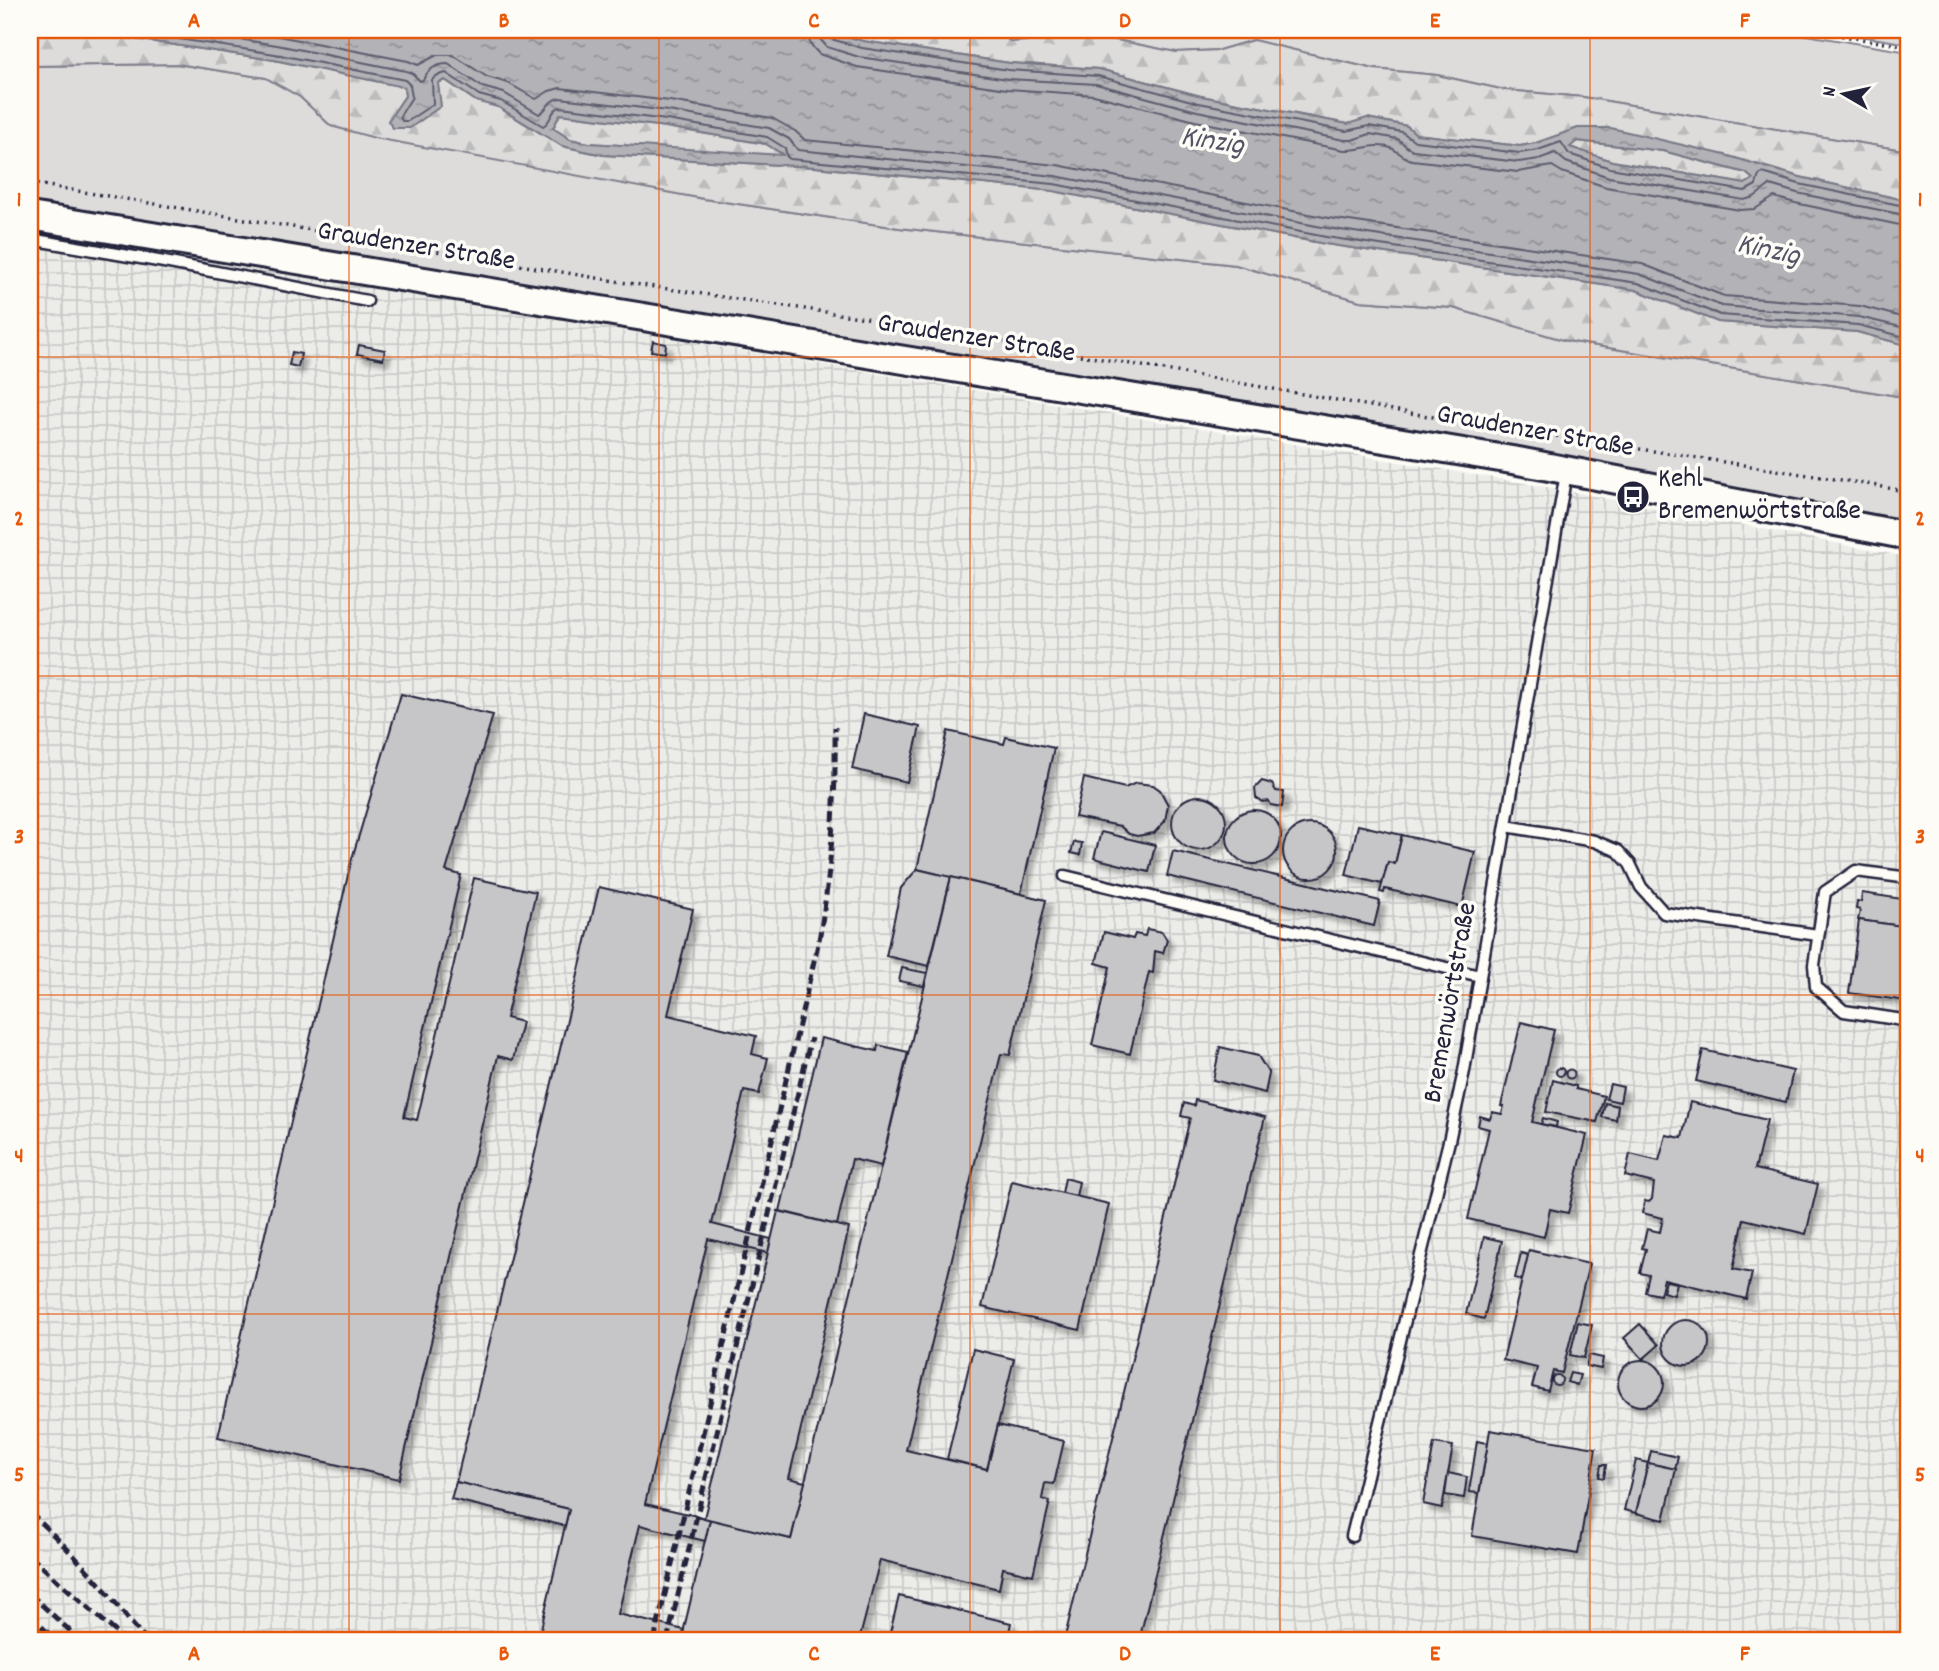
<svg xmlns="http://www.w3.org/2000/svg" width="1939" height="1671" viewBox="0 0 1939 1671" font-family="Dekko,sans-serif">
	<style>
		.industrial { fill: url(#industrial-grid) }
		.green { fill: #dddcdb; stroke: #807f8b; stroke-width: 2 }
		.forest { fill: url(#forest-firs); stroke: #807f8b; stroke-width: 2 }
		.water { fill: url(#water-ripples); stroke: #787885; stroke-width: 2; fill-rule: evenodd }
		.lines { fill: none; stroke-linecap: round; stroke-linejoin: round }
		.shore { stroke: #5c5c6d; stroke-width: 2 }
		.building { fill: #c6c6c8; stroke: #22223b; stroke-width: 2; filter: url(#shadow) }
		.lane-casing { stroke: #22223b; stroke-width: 15 }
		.secondary-casing { stroke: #22223b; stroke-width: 32 }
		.path { stroke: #22223b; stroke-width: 3.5; stroke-dasharray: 2 5; stroke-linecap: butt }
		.lane { stroke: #fdfcf7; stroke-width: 10 }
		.secondary { stroke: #fdfcf7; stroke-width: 26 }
		.rail { stroke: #22223b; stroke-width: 5; stroke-dasharray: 10 5; stroke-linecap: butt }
		.grid { fill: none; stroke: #e8590c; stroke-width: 2; stroke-opacity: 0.55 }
		.labels { text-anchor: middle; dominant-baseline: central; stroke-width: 7; stroke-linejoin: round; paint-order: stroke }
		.street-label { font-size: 28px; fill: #22223b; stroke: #fdfcf7 }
		.poi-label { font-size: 28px; fill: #22223b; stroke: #fdfcf7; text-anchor: start }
		.water-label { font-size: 30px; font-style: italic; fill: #545466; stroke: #fdfcf7 }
		.neatline { fill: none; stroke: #e8590c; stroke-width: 2.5 }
		.grid-label { font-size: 23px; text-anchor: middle; font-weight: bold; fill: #e8590c }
	</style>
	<defs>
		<pattern id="industrial-grid" width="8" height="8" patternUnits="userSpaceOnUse" patternTransform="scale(1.75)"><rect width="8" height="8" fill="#ecece9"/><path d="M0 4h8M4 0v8" fill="none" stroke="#cacac9"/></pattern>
		<pattern id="forest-firs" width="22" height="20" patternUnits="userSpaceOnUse" patternTransform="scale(1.75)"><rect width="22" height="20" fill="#dddcdb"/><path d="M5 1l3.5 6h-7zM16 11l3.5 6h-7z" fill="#bdbcbd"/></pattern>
		<pattern id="water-ripples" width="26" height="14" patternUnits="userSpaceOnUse" patternTransform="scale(1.75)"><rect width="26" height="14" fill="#b2b2b7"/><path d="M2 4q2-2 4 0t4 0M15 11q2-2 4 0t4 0" fill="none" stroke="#909096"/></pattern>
		<filter id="shadow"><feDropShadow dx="6" dy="6" stdDeviation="2" flood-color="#0004"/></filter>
	</defs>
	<rect width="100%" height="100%" fill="#fdfcf7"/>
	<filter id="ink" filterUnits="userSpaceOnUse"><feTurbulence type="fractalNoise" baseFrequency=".0143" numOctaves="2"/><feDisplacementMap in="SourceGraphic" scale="14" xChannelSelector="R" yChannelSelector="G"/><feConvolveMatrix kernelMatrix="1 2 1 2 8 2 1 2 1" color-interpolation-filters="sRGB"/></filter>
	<g filter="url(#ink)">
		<path class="industrial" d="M30,230L1559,489L1902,556L1909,559V1641H30Z"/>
		<g class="green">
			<path d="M991,30H1776L1909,52V151L1583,97L1505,90L1437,75L1374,69L1253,40L1219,50L1176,52L1096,36L1012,42Z"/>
			<path d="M1823,30H1909V44Z"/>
			<path d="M177,64L266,78L300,97L331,126L704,199L899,228L1236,265L1360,301L1453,308L1567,341L1909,398V520L30,205V66Z"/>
		</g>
		<g class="forest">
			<path d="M30,30H75L274,60L404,87L405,96L388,121L438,83L445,80L476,101L498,107L562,146L603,155L815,167L1053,191L1325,244L1636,290L1718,322L1857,332L1909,346V398L1567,341L1453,308L1360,301L1236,265L899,228L704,199L375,138L331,126L300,97L266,78L177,64L30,66Z"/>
			<path d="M824,30H991L1012,42L1096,36L1176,52L1219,50L1253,40L1374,69L1437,75L1505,90L1583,97L1909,151V201L1800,177L1725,155L1578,128L1536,143L1520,146L1415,134L1407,126L1368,118L1348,124L1201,96L1099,69L1010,63L863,41Z"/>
			<path d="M560,114L666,127L766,144L785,156L589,143L570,139L553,128Z"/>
			<path d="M1577,141L1663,151L1746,173L1753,179L1745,184L1612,161L1569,147Z"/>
		</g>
		<path class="water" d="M75,30H824L863,41L1010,63L1099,69L1201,96L1348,124L1367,118L1407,126L1416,134L1520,146L1536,143L1578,128H1611L1725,155L1800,177L1909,201V346L1857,332L1718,322L1636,290L1325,244L1053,191L815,167L603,155L562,146L498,107L476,101L445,80L438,83L441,106L410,128H393L388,121L405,96L404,87L274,60ZM560,114L666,127L766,144L784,155L589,143L570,139L553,128ZM1577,141L1663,151L1746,173L1753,179L1745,184L1612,161L1570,147Z"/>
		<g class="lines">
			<g class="shore">
				<path d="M121,30L275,54L405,80L410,85L412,97L400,116L402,121H408L433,104L432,80L436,76L446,73L479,95L501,101L543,126C552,122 550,110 560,107L667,120L767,137L785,148L787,157L790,159L1054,184L1326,237L1638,283L1720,315L1858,325L1909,338"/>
				<path d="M178,30L277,45L406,71L412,73L420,81L423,80C428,69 436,64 448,64L482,87L504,93L539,114C548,110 547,100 560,98L668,111L769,128L789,139L798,150L1055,176L1327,228L1639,274L1722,306L1859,317L1909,329"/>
				<path d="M247,30L408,61L418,65L437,55H453L487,77L508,83L536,99L549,91L560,88L670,101L772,118L795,131L805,140L1057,165L1329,218L1642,264L1724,296L1860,306L1909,319"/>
				<path d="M808,30L810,44L819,54L857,67L1007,89L1094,95L1195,121L1344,150C1360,151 1374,142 1391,148C1398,151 1403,158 1412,160L1518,172L1552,166L1562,172L1606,187L1740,210L1755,209L1774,197L1795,203L1909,227"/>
				<path d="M818,30L820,39L827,47L859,57L1008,79L1096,84L1197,111L1344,140H1352L1370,134L1398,139L1407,147L1413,150L1519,162L1539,159L1555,153L1566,162L1609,177L1744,200L1754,197L1770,185L1797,193L1909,216"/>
				<path d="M827,30L828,35L831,39L862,48L1009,70L1098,76L1199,103L1346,131L1369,126L1402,132L1415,141L1520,153L1538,150L1561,142L1569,154L1610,168L1745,191L1756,185L1759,175L1763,173L1799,184L1909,207"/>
			</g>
		</g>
		<g class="building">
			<path d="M653,341L666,344L665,353L651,351Z"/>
			<path d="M359,345L385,350L383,359L357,354Z"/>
			<path d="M292,352L301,354L298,367L289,365Z"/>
			<path d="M401,694L493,715L446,871L461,875L404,1117L417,1120L474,878L536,892L506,1018L522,1022L513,1060L498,1056L399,1479L218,1437L351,862Z"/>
			<path d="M864,714L920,727L907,782L852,769Z"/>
			<path d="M948,731L1004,744L1006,737L1054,748L1021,894L917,869Z"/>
			<path d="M1084,778L1125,788L1136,783L1153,785L1160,790L1168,805L1165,821L1154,833L1137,836L1129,834L1120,826L1075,817Z"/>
			<path d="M1262,781L1272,784L1276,791L1284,792L1282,807L1271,805L1269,801L1262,802L1256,798L1255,788Z"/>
			<circle cx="1199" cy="823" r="27"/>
			<circle cx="1254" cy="837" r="27"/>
			<circle cx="1310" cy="851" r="27"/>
			<path d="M1358,825L1402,835L1395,864L1388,862L1382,884L1346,875Z"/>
			<path d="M1101,832L1155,845L1149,872L1094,858Z"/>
			<path d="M1402,835L1475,852L1462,907L1385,889L1384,893L1380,892L1388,862L1395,864Z"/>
			<path d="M1074,842L1082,843L1080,855L1071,853Z"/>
			<path d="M1173,851L1380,901L1374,926L1167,876Z"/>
			<path d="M917,869L951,877L929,966L886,956L901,888Z"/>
			<path d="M951,877L1046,900L1010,1055L1001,1054L906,1450L987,1469L998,1425L1064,1441L1054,1484L1045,1483L1042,1499L1050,1501L1033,1575L1003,1568L999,1589L880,1560L859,1641H681L710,1519L791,1539Z"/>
			<path d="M599,887L693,909L668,1015L756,1036L752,1054L768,1058L759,1094L744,1091L712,1224L771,1239L768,1253L708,1239L645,1504L710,1519L705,1541L640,1525L618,1614L684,1630L681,1641H641L613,1635L612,1641H538L569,1509L456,1482Z"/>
			<path d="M1862,893L1909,900V927L1858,920L1860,910L1856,909L1857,902H1861Z"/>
			<path d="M1859,920L1909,927L1908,1001L1849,993Z"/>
			<path d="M1147,929L1162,932L1167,940L1163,953L1155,951L1153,973L1149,972L1130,1054L1092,1045L1110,967L1096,963L1104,932L1133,939L1135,934L1145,936Z"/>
			<path d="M902,968L927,973L924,986L899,981Z"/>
			<path d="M1521,1022L1554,1030L1532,1122L1587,1135L1568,1213L1550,1209L1544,1237L1468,1219L1489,1129L1478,1126L1480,1116L1490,1119L1492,1112L1502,1114L1504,1106H1501Z"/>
			<path d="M821,1038L877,1051L878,1045L908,1052L881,1166L852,1159L837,1225L780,1211Z"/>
			<path d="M1220,1047L1258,1056L1269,1074L1265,1093L1213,1080Z"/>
			<path d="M1703,1050L1793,1071L1786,1102L1696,1081Z"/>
			<circle cx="1560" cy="1072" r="4"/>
			<circle cx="1570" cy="1074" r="4.5"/>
			<path d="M1553,1080L1576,1086V1089L1604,1096L1597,1122L1546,1112Z"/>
			<path d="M1610,1084L1623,1087L1620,1102L1606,1099Z"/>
			<path d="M1195,1100L1265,1117L1139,1641H1064L1190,1118L1181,1116L1184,1103L1194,1106Z"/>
			<path d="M1690,1102L1767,1120L1755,1169L1818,1184L1806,1234L1744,1219L1733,1269L1752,1273L1746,1299L1664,1279L1660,1295L1645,1292L1649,1275L1640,1273L1646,1249L1642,1248L1647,1229L1660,1232L1663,1218L1642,1213L1645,1201L1649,1202L1652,1199L1654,1183L1625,1176L1630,1154L1659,1161L1666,1135L1682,1138Z"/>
			<path d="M1605,1103L1618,1106L1616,1120L1602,1117Z"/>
			<path d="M1543,1118L1557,1122L1556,1127L1541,1124Z"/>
			<path d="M1065,1178L1079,1182L1076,1196L1062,1193Z"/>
			<path d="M1012,1181L1109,1204L1080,1330L982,1307Z"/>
			<path d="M778,1211L849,1228L789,1478L805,1482L791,1539L704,1518Z"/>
			<path d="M1484,1237L1502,1241L1484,1319L1466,1314Z"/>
			<path d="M1529,1250L1589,1264L1562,1373L1553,1371L1548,1391L1532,1387L1537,1368L1503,1360Z"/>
			<path d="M1521,1253L1528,1255L1522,1280L1515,1278Z"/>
			<path d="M1666,1281L1677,1283L1674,1295L1663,1292Z"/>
			<circle cx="1686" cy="1343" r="23"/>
			<path d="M1578,1322L1592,1325L1584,1358L1570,1355Z"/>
			<path d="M1640,1324L1659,1345L1643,1359L1624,1338Z"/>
			<path d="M973,1349L1014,1359L987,1469L947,1459Z"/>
			<path d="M1589,1355L1603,1358L1601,1369L1586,1366Z"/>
			<circle cx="1641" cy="1383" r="23"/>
			<path d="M1570,1373L1580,1375L1577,1385L1567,1382Z"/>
			<circle cx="1557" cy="1380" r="5"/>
			<path d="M1490,1430L1596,1448L1578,1554L1472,1536Z"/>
			<path d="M1477,1441L1488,1443L1479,1493L1469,1492Z"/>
			<path d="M1434,1443L1453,1446L1442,1508L1423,1504Z"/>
			<path d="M1651,1451L1678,1457L1675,1469L1648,1463Z"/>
			<path d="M1636,1460L1648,1463L1636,1513L1624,1510Z"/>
			<path d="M1648,1463L1676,1469L1664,1520L1636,1513Z"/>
			<path d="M1601,1465H1606L1604,1478L1599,1477Z"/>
			<path d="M1448,1473L1467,1477L1464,1498L1445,1495Z"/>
			<path d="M456,1482L569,1509L565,1526L451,1499Z"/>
			<path d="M899,1596L1011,1623L1007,1641H888Z"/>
		</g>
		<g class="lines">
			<defs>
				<g id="lane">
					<path d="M30,239L164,262L367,301"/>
					<path d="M1506,826L1594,841L1618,851L1630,864L1641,887L1664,913L1818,935"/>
					<path d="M1065,876L1480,976"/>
					<path d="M1909,878L1856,871L1825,892L1814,965L1816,987L1844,1011L1909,1021"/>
					<path d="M1352,1536L1449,1141L1464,1071L1566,473"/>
				</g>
				<path id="secondary" d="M30,216L1518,461L1909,536"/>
			</defs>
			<use href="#lane" class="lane-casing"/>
			<use href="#secondary" class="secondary-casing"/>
			<g class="path">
				<path d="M1807,30L1909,47"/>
				<path d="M30,183L621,282L880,320L1439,418L1867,484L1909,492"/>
			</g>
			<use href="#lane" class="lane"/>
			<use href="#secondary" class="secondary"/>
			<g class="rail">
				<path d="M30,1513C57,1537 82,1564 106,1591C120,1608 132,1626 148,1641"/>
				<path d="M30,1556L126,1641"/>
				<path d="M30,1594L81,1641"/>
				<path d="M30,1616L57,1641"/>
				<path d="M30,1636L35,1641"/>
				<path d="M654,1641L819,940C832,867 836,801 835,727"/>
				<path d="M667,1641L811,1038"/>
			</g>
		</g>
	</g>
	<path class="grid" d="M349,30V1641M659,30V1641M970,30V1641M1280,30V1641M1590,30V1641M30,357H1909M30,676H1909M30,995H1909M30,1314H1909"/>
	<defs>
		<symbol id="bus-disc" viewBox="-11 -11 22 22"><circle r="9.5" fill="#22223b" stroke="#fdfcf7"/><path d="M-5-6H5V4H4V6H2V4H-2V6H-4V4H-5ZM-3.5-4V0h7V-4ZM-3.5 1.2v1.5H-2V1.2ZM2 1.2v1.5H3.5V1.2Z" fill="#fff"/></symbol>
	</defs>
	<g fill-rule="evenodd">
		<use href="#bus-disc" x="1614" y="478" width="38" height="38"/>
	</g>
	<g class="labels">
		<g class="street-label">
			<text transform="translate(416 248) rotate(9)">Graudenzer Straße</text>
			<text transform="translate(976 340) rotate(9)">Graudenzer Straße</text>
			<text transform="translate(1535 433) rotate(10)">Graudenzer Straße</text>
			<text transform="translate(1452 1003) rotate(-80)">Bremenwörtstraße</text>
		</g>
		<g class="poi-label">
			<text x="1658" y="481">Kehl<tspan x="1658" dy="32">Bremenwörtstraße</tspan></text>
		</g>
		<g class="water-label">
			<text transform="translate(1212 143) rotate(9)">Kinzig</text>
			<text transform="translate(1768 252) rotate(12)">Kinzig</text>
		</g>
	</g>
	<rect width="1939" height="1671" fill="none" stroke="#fdfcf7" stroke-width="77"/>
	<g transform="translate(1844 94) rotate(279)" stroke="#fdfcf7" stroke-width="5" paint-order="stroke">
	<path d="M0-5L12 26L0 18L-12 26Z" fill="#22223b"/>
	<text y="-10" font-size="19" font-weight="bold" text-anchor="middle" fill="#22223b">N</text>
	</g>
	<rect x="38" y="38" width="1862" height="1594" class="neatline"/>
	<g class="grid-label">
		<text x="194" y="27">A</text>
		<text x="504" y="27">B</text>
		<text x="814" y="27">C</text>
		<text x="1125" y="27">D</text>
		<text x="1435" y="27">E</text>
		<text x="1745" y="27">F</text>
		<text x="19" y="206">1</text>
		<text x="1920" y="206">1</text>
		<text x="19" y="525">2</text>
		<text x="1920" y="525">2</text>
		<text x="19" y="843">3</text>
		<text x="1920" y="843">3</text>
		<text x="19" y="1162">4</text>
		<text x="1920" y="1162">4</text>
		<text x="19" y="1481">5</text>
		<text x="1920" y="1481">5</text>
		<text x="194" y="1660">A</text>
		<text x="504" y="1660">B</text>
		<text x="814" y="1660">C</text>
		<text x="1125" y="1660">D</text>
		<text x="1435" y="1660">E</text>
		<text x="1745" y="1660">F</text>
	</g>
</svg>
